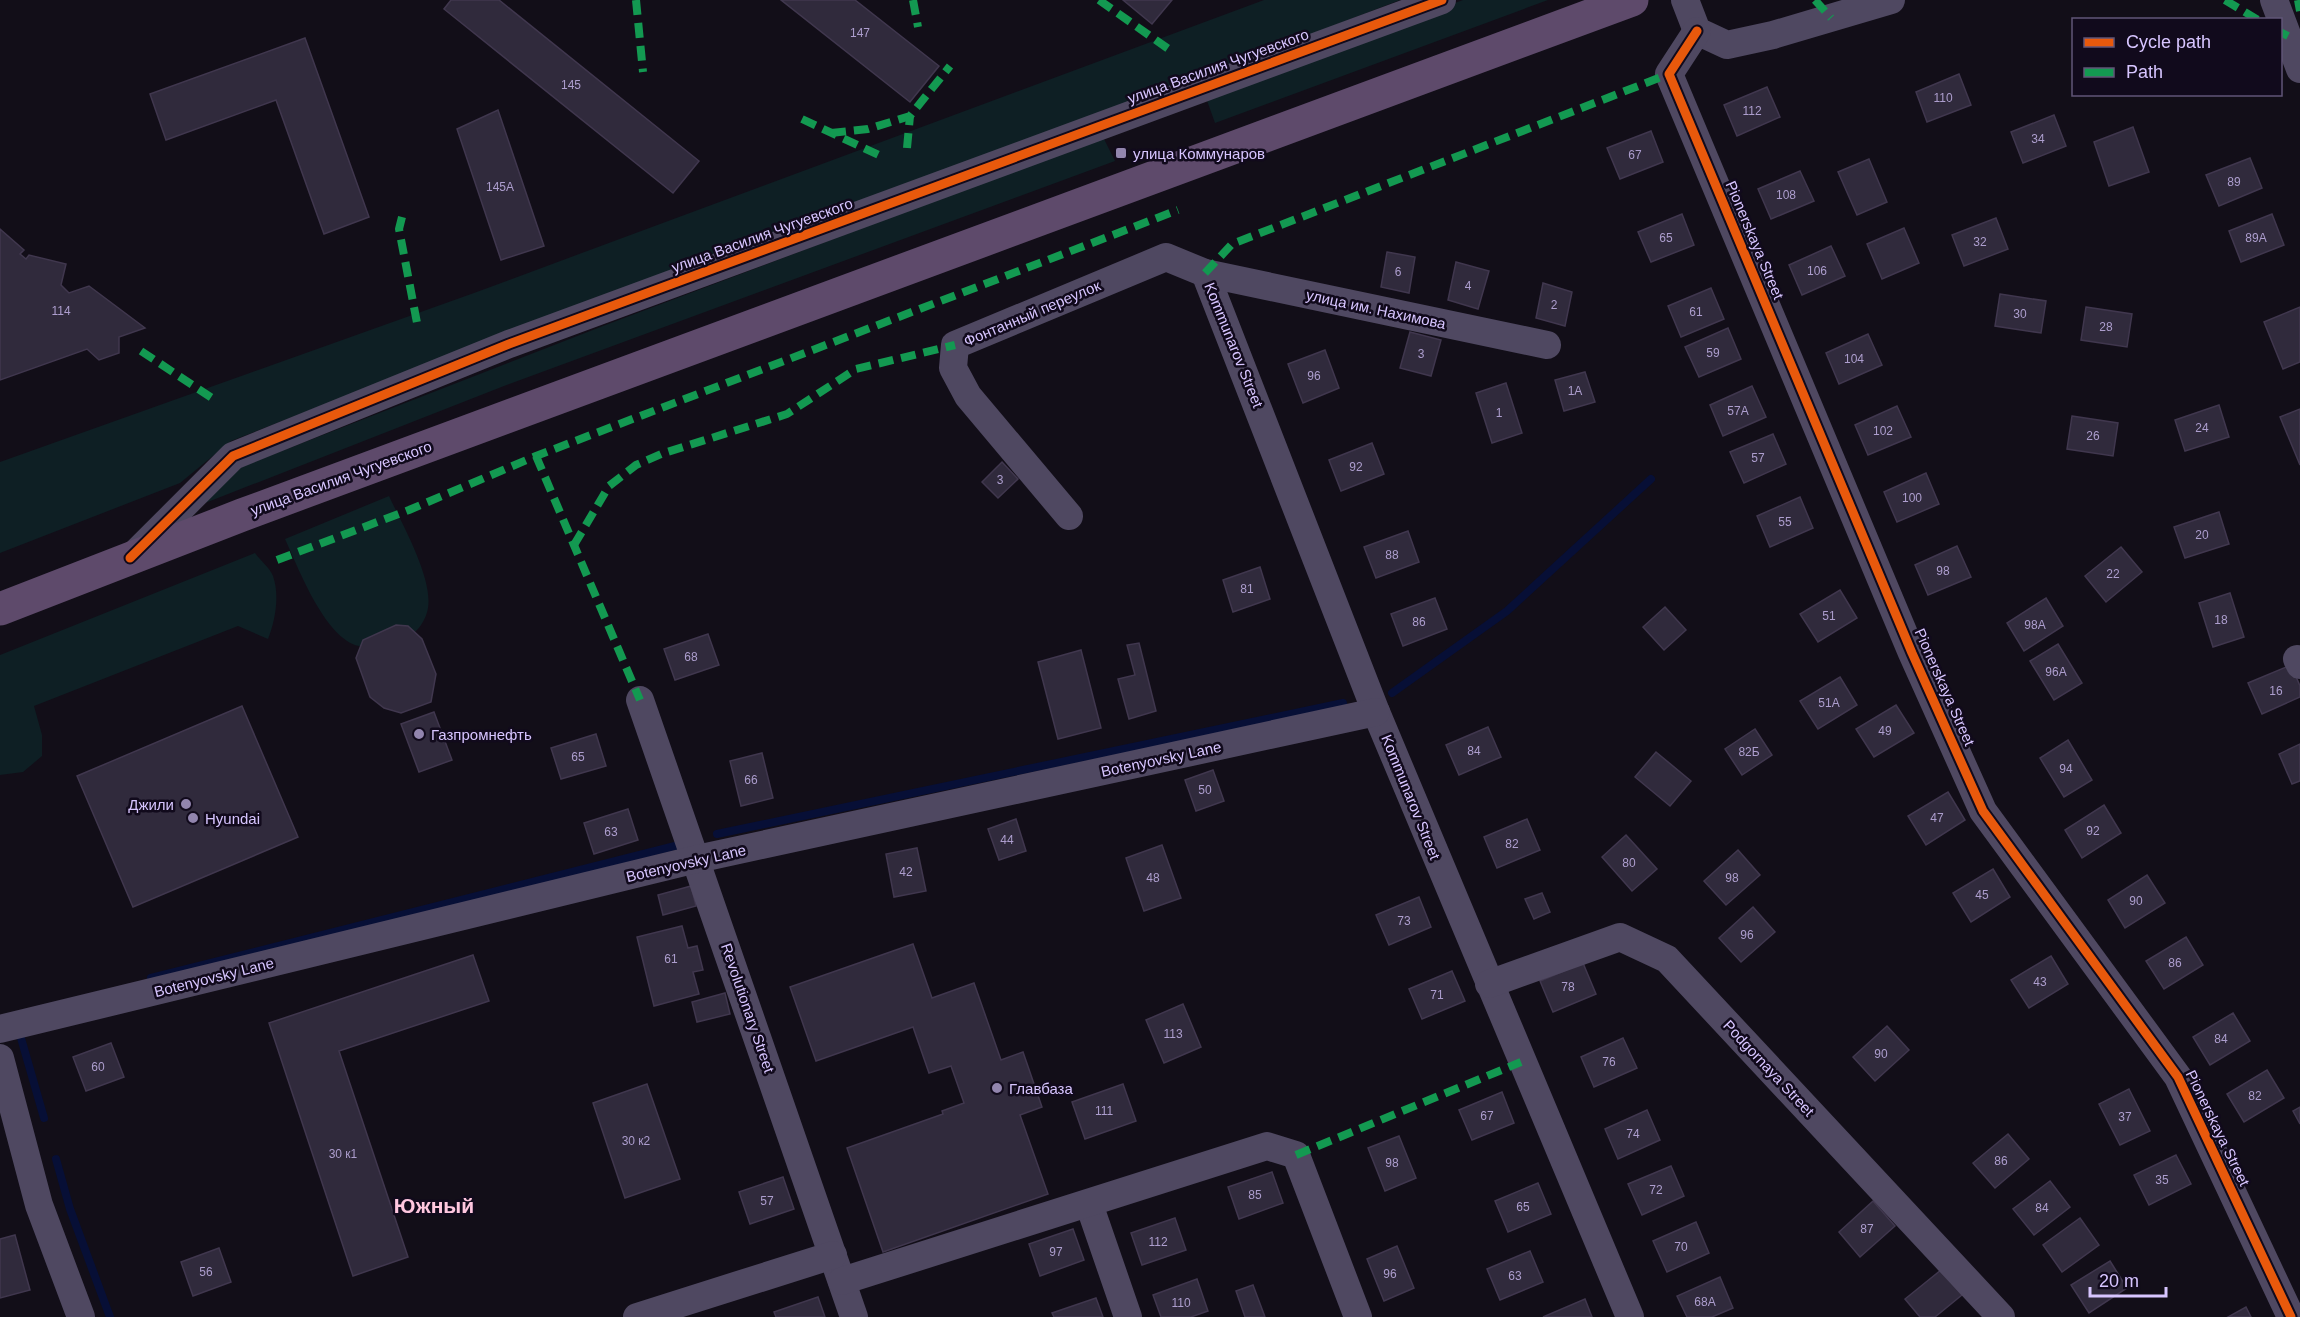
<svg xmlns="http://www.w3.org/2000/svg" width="2300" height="1317" viewBox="0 0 2300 1317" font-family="Arial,sans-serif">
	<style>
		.green { fill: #0e1f24 }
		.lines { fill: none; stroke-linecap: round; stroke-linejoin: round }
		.stream { stroke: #070f36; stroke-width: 8 }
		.building { fill: #302a3c; stroke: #40374e; stroke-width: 1.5 }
		.minor { stroke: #4f4861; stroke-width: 28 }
		.major { stroke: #5e4a6b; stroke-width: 33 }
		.quiet { stroke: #139951; stroke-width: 8; stroke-dasharray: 15 8; stroke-linecap: butt }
		.cycleway-casing { stroke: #110a1c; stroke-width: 13 }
		.cycleway { stroke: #e8590c; stroke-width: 9 }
		.poi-dot { fill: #9285ae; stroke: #110a1c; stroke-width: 2 }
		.labels { text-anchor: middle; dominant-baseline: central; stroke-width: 5; stroke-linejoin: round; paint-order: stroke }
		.number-label { font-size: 12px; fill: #ad9ece }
		.street-label { font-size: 15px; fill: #d7c5ff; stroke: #110a1c }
		.poi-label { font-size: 15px; fill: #d7c5ff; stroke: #110a1c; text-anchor: start }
		.district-label { font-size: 21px; font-weight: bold; fill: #ffc7df; stroke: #110a1c }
	</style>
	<rect width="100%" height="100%" fill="#120e18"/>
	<g class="green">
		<path d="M1264,0H1400L1227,67L492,339L231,441L180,483L0,553V462L474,293Z"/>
		<path d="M1463,0H1548L1215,123L1205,95Z"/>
		<path d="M1103,137L1115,161L504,386L195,507L238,468L603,326Z"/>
		<path d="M389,496C402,524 433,578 428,608C425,625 412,639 395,642C384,644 370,648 359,646C325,639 298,567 285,539Z"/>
		<path d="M255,553C260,560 270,568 273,576C280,596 275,621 268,639L238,626L34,706L42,735V756L23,772L0,775V655Z"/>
	</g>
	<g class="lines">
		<g class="stream">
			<path d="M1392,693L1507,611L1651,479"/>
			<path d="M717,834L1343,703"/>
			<path d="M151,978L683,844"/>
			<path d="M21,1038L44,1118"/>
			<path d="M56,1159L70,1209L110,1317"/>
		</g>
	</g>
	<g class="building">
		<path d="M451,0H499L699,161L673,193L444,9Z"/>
		<path d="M781,0H855L939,66L910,102Z"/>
		<path d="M1123,0H1172L1152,24Z"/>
		<path d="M305,38L369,217L324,234L276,100L166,140L150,94Z"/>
		<path d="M1959,74L1971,105L1927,122L1916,92Z"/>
		<path d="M1767,87L1780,117L1737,136L1724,105Z"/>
		<path d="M498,110L544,246L501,260L457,129Z"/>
		<path d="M2054,115L2066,146L2023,163L2011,132Z"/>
		<path d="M2133,127L2149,172L2109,186L2094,142Z"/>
		<path d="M1651,131L1663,162L1620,179L1607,148Z"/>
		<path d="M2250,158L2262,188L2219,206L2206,175Z"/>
		<path d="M1869,159L1887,202L1857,215L1838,172Z"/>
		<path d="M1800,171L1814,201L1771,219L1758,189Z"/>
		<path d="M1682,214L1694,245L1651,262L1638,232Z"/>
		<path d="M2272,214L2284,245L2241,262L2229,231Z"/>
		<path d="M1996,218L2008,249L1964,266L1952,235Z"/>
		<path d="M1904,228L1919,263L1882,279L1867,244Z"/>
		<path d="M0,229L24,250L20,254L26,259L29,255L66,264L61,285L69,293L89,286L145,328L119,337V353L99,360L87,349L0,380Z"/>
		<path d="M1831,246L1845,276L1802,295L1789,265Z"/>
		<path d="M1387,252L1415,257L1409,293L1381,287Z"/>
		<path d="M1456,262L1489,271L1478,309L1448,300Z"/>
		<path d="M1543,283L1572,292L1565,326L1536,318Z"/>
		<path d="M1711,288L1724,319L1681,337L1668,306Z"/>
		<path d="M2000,294L2046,301L2041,333L1995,326Z"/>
		<path d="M2086,307L2132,314L2127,347L2081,340Z"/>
		<path d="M2300,307V362L2283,369L2264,322Z"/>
		<path d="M1728,328L1741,359L1699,377L1685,347Z"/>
		<path d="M1410,332L1441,340L1431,376L1400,368Z"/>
		<path d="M1868,334L1882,365L1839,384L1826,353Z"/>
		<path d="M1325,350L1339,388L1303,403L1288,364Z"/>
		<path d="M1585,372L1595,402L1564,411L1555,380Z"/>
		<path d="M1506,383L1522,433L1492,443L1476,393Z"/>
		<path d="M1752,386L1766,417L1723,436L1710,405Z"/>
		<path d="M2219,405L2229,437L2185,451L2175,420Z"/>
		<path d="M1897,406L1911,437L1868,455L1855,425Z"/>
		<path d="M2300,409V465L2280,417Z"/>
		<path d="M2072,416L2118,423L2113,456L2067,449Z"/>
		<path d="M1773,434L1786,464L1744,483L1730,452Z"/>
		<path d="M1372,443L1384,474L1341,491L1329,460Z"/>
		<path d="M1002,462L1018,479L998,498L982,482Z"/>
		<path d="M1926,473L1939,504L1897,522L1884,492Z"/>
		<path d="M1800,497L1813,528L1770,547L1757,516Z"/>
		<path d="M2219,512L2229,544L2185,558L2174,527Z"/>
		<path d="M1408,531L1419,562L1376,578L1364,547Z"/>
		<path d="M1957,546L1971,577L1928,595L1915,565Z"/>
		<path d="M2121,547L2142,572L2106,602L2085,576Z"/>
		<path d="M1260,567L1270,599L1233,612L1223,580Z"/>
		<path d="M1840,590L1857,618L1818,642L1800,614Z"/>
		<path d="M2230,593L2244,637L2213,647L2199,603Z"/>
		<path d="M1435,598L1447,629L1403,646L1391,614Z"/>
		<path d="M2046,598L2063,626L2024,651L2007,623Z"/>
		<path d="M1665,607L1686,630L1664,650L1643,627Z"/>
		<path d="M396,625L408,626L422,639L436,674L431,702L401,713L384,708L370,697L356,658L363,640Z"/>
		<path d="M708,634L719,665L675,680L664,649Z"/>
		<path d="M1139,643L1156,711L1129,719L1118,679L1135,675L1127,645Z"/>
		<path d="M2058,644L2082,683L2054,700L2030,661Z"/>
		<path d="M1081,650L1101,728L1058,739L1038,662Z"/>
		<path d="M2291,665L2300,686V697L2262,714L2248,683Z"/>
		<path d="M1840,677L1857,705L1818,729L1800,701Z"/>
		<path d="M1896,705L1914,733L1874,757L1856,729Z"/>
		<path d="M242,706L298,837L133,907L77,776Z"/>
		<path d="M434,712L452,760L419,772L401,724Z"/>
		<path d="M1488,727L1501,757L1459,775L1446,745Z"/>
		<path d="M1755,729L1772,755L1742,775L1725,749Z"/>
		<path d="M596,734L606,766L561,779L551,748Z"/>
		<path d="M2068,740L2092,780L2064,797L2040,758Z"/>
		<path d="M2300,744V781L2292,784L2279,754Z"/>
		<path d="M1656,752L1691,781L1670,806L1635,777Z"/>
		<path d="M762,753L773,798L741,806L730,761Z"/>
		<path d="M1213,770L1224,801L1196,811L1185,780Z"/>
		<path d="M1948,792L1965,820L1926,845L1908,816Z"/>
		<path d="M2104,805L2121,833L2082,858L2065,830Z"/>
		<path d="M628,809L638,840L594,854L584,823Z"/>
		<path d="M1016,819L1026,851L999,860L988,829Z"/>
		<path d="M1527,819L1540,850L1497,868L1484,837Z"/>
		<path d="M1626,835L1657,869L1632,891L1602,857Z"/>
		<path d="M1162,845L1181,898L1144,911L1126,858Z"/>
		<path d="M917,848L926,891L894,897L886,854Z"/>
		<path d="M1738,850L1760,875L1726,905L1704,881Z"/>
		<path d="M1993,869L2010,897L1971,922L1953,893Z"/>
		<path d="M2147,875L2165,903L2125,928L2108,900Z"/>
		<path d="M691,886L696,906L663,915L658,895Z"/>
		<path d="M1542,893L1550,912L1534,919L1525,899Z"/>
		<path d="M1419,897L1431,927L1389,945L1376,915Z"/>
		<path d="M1753,907L1775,932L1741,962L1719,938Z"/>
		<path d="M682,926L688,948L697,946L703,970L693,972L699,994L654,1006L637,937Z"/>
		<path d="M2186,937L2203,965L2164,989L2146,961Z"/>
		<path d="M913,944L932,998L974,983L1001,1060L1023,1052L1042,1107L1020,1115L1048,1194L883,1252L847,1148L943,1114L942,1111L964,1103L951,1066L929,1073L913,1027L816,1061L790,987Z"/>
		<path d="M473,955L489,1001L339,1051L408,1257L353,1276L269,1023Z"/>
		<path d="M2051,956L2068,984L2029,1008L2011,980Z"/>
		<path d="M1583,963L1596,994L1553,1012L1540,981Z"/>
		<path d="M1452,971L1465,1001L1422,1019L1409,989Z"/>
		<path d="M725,993L730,1014L697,1022L692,1002Z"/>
		<path d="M1183,1004L1201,1047L1164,1063L1146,1020Z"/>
		<path d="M2233,1013L2250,1041L2210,1065L2193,1037Z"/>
		<path d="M1887,1026L1909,1050L1875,1081L1853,1057Z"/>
		<path d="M1623,1038L1637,1068L1594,1087L1581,1057Z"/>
		<path d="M111,1043L124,1077L86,1091L73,1057Z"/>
		<path d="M2267,1070L2284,1098L2244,1122L2227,1094Z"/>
		<path d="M647,1084L680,1179L625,1198L593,1103Z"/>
		<path d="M1123,1084L1136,1121L1085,1139L1072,1102Z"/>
		<path d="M2129,1089L2150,1131L2120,1145L2099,1104Z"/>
		<path d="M1502,1092L1514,1123L1472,1140L1459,1110Z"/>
		<path d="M2300,1107V1124L2293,1111Z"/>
		<path d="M1647,1110L1660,1140L1618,1159L1605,1129Z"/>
		<path d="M2008,1134L2029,1159L1995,1188L1973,1163Z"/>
		<path d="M1399,1136L1416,1178L1385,1191L1368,1148Z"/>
		<path d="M2176,1155L2191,1184L2149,1205L2134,1175Z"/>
		<path d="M1671,1166L1684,1196L1642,1215L1628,1184Z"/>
		<path d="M1272,1172L1283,1203L1239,1219L1228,1187Z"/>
		<path d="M783,1177L794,1209L750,1224L739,1192Z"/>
		<path d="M2050,1181L2070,1207L2034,1235L2013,1209Z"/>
		<path d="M1538,1183L1551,1214L1508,1232L1495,1201Z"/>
		<path d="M1873,1201L1895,1226L1860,1257L1839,1232Z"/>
		<path d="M1175,1218L1186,1250L1142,1265L1131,1233Z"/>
		<path d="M2080,1218L2099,1245L2062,1272L2043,1245Z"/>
		<path d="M1696,1222L1709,1253L1667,1272L1653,1241Z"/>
		<path d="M1073,1229L1084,1260L1040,1276L1029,1244Z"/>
		<path d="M15,1235L30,1290L0,1298V1239Z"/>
		<path d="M1397,1246L1414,1288L1384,1301L1367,1259Z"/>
		<path d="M219,1248L231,1282L193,1296L181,1262Z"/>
		<path d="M1530,1251L1543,1282L1500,1300L1487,1269Z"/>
		<path d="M2110,1261L2127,1288L2089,1313L2071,1285Z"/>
		<path d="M1941,1270L1962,1295L1935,1317H1920L1905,1299Z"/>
		<path d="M1720,1277L1733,1308L1712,1317H1687L1677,1296Z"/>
		<path d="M1197,1279L1208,1311L1191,1317H1161L1153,1295Z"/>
		<path d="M1253,1285L1265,1317H1245L1236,1291Z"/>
		<path d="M818,1297L825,1317H776L774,1312Z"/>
		<path d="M1096,1298L1103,1317H1054L1052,1313Z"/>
		<path d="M1585,1299L1592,1317H1543Z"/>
		<path d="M2246,1307L2251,1317H2228Z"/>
	</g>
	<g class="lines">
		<g class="minor">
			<path d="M1685,0L1697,31L1727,45L1773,35L1891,0"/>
			<path d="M2274,0L2300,69"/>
			<path d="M1697,31L1669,74L1912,653L1983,811L2178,1077L2291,1317"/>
			<path d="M1205,273L1376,712L1630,1317"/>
			<path d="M1069,516L968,396L953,368L955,345L1166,257L1205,273L1547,345"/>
			<path d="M132,557L233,456L509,344L1442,0"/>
			<path d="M2297,659L2300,665"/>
			<path d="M640,700L854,1317"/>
			<path d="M1489,984L1620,937L1667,959L2001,1317"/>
			<path d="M0,1029L697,859L1376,712"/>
			<path d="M0,1058L39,1205L81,1317"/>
			<path d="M1089,1204L1128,1317"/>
			<path d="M842,1281L1267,1146L1296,1155L1358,1317"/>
			<path d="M637,1317L833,1255"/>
		</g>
		<path class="major" d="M0,609L242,515L1632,0"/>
		<g class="quiet">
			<path d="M636,0L643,72"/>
			<path d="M913,0L918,27"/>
			<path d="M1099,0L1170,50"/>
			<path d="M1815,0L1831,18"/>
			<path d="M2225,0L2258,20"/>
			<path d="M2298,0L2300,11"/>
			<path d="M2280,32L2288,36"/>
			<path d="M802,119L883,157"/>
			<path d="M831,133L868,129L910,116L950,66"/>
			<path d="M907,148L910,116"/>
			<path d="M402,217L399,229L418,328"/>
			<path d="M1205,273L1232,244L1669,74"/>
			<path d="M141,351L215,400"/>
			<path d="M536,456L640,700"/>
			<path d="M574,545L609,486L636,465L661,454L787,414L856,369L955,345"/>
			<path d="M277,560L409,510L536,456L1178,210"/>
			<path d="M1296,1155L1521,1062"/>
		</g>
		<defs>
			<g id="cycleway">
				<path d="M1697,31L1669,74L1912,653L1983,811L2178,1077L2291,1317"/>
				<path d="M130,558L233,456L509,344L1442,0"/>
			</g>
		</defs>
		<use href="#cycleway" class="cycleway-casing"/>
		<use href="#cycleway" class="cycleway"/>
	</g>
	<g class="poi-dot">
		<rect x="1115" y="147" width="12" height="12" rx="3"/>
		<circle cx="419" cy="734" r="6"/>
		<circle cx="186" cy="804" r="6"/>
		<circle cx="193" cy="818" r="6"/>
		<circle cx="997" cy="1088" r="6"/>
	</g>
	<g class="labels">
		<g class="number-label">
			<text x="860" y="33">147</text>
			<text x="571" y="85">145</text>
			<text x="1943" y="98">110</text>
			<text x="1752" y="111">112</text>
			<text x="2038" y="139">34</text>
			<text x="1635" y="155">67</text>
			<text x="2234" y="182">89</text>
			<text x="500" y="187">145А</text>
			<text x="1786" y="195">108</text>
			<text x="1666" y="238">65</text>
			<text x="2256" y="238">89А</text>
			<text x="1980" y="242">32</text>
			<text x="1817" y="271">106</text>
			<text x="1398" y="272">6</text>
			<text x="1468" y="286">4</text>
			<text x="1554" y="305">2</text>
			<text x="61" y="311">114</text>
			<text x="1696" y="312">61</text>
			<text x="2020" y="314">30</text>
			<text x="2106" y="327">28</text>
			<text x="1713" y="353">59</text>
			<text x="1421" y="354">3</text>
			<text x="1854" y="359">104</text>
			<text x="1314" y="376">96</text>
			<text x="1575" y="391">1А</text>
			<text x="1738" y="411">57А</text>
			<text x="1499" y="413">1</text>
			<text x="2202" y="428">24</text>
			<text x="1883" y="431">102</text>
			<text x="2093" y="436">26</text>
			<text x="1758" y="458">57</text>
			<text x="1356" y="467">92</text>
			<text x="1000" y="480">3</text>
			<text x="1912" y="498">100</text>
			<text x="1785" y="522">55</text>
			<text x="2202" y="535">20</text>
			<text x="1392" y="555">88</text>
			<text x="1943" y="571">98</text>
			<text x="2113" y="574">22</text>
			<text x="1247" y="589">81</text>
			<text x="1829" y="616">51</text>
			<text x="2221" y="620">18</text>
			<text x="1419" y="622">86</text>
			<text x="2035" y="625">98А</text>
			<text x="691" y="657">68</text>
			<text x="2056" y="672">96А</text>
			<text x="2276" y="691">16</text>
			<text x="1829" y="703">51А</text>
			<text x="1885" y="731">49</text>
			<text x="1474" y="751">84</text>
			<text x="1749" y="752">82Б</text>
			<text x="578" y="757">65</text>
			<text x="2066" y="769">94</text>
			<text x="751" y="780">66</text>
			<text x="1205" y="790">50</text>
			<text x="1937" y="818">47</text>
			<text x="2093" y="831">92</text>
			<text x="611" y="832">63</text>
			<text x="1007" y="840">44</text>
			<text x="1512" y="844">82</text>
			<text x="1629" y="863">80</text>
			<text x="906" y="872">42</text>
			<text x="1153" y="878">48</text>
			<text x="1732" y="878">98</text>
			<text x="1982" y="895">45</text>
			<text x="2136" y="901">90</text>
			<text x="1404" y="921">73</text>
			<text x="1747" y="935">96</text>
			<text x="671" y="959">61</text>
			<text x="2175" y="963">86</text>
			<text x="2040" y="982">43</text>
			<text x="1568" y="987">78</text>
			<text x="1437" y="995">71</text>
			<text x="1173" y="1034">113</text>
			<text x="2221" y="1039">84</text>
			<text x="1881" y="1054">90</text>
			<text x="1609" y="1062">76</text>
			<text x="98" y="1067">60</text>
			<text x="2255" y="1096">82</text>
			<text x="1104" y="1111">111</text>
			<text x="1487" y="1116">67</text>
			<text x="2125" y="1117">37</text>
			<text x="1633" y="1134">74</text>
			<text x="636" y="1141">30 к2</text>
			<text x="343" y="1154">30 к1</text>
			<text x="2001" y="1161">86</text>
			<text x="1392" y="1163">98</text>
			<text x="2162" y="1180">35</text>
			<text x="1656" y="1190">72</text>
			<text x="1255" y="1195">85</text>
			<text x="767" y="1201">57</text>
			<text x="1523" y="1207">65</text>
			<text x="2042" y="1208">84</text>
			<text x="1867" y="1229">87</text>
			<text x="1158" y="1242">112</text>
			<text x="1681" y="1247">70</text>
			<text x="1056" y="1252">97</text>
			<text x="206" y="1272">56</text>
			<text x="1390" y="1274">96</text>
			<text x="1515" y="1276">63</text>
			<text x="1705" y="1302">68А</text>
			<text x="1181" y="1303">110</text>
		</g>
		<g class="street-label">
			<text transform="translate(1218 66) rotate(-20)">улица Василия Чугуевского</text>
			<text transform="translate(762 235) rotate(-20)">улица Василия Чугуевского</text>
			<text transform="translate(1755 240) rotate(67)">Pionerskaya Street</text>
			<text transform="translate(1376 309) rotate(12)">улица им. Нахимова</text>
			<text transform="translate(1032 313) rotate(-23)">Фонтанный переулок</text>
			<text transform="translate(1234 345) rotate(68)">Kommunarov Street</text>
			<text transform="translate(341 478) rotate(-20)">улица Василия Чугуевского</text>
			<text transform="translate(1945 687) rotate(66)">Pionerskaya Street</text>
			<text transform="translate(1161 759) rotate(-12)">Botenyovsky Lane</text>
			<text transform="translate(1411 797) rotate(68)">Kommunarov Street</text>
			<text transform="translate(686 863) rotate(-13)">Botenyovsky Lane</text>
			<text transform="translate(214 977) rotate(-14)">Botenyovsky Lane</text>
			<text transform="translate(748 1008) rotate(71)">Revolutionary Street</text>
			<text transform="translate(1769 1068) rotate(47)">Podgornaya Street</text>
			<text transform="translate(2218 1128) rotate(64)">Pionerskaya Street</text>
		</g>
		<g class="poi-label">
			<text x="1133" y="153">улица Коммунаров</text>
			<text x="431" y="734">Газпромнефть</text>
			<text x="174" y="804" text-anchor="end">Джили</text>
			<text x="205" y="818">Hyundai</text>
			<text x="1009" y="1088">Главбаза</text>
		</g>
		<g class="district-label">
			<text x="434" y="1205">Южный</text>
		</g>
	</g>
	<rect x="2072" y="18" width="210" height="78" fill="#110a1c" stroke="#605577" stroke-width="1.5"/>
	<rect x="2084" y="38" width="30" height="9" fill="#e8590c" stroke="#605577" stroke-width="1.5"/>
	<text x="2126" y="48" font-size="18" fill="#d7c5ff">Cycle path</text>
	<rect x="2084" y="68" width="30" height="9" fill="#139951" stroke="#605577" stroke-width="1.5"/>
	<text x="2126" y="78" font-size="18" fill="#d7c5ff">Path</text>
	<path d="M2090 1287v9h76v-9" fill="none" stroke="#d7c5ff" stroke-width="3"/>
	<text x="2099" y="1287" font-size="18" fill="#d7c5ff" stroke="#110a1c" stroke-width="4.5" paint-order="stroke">20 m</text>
</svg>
